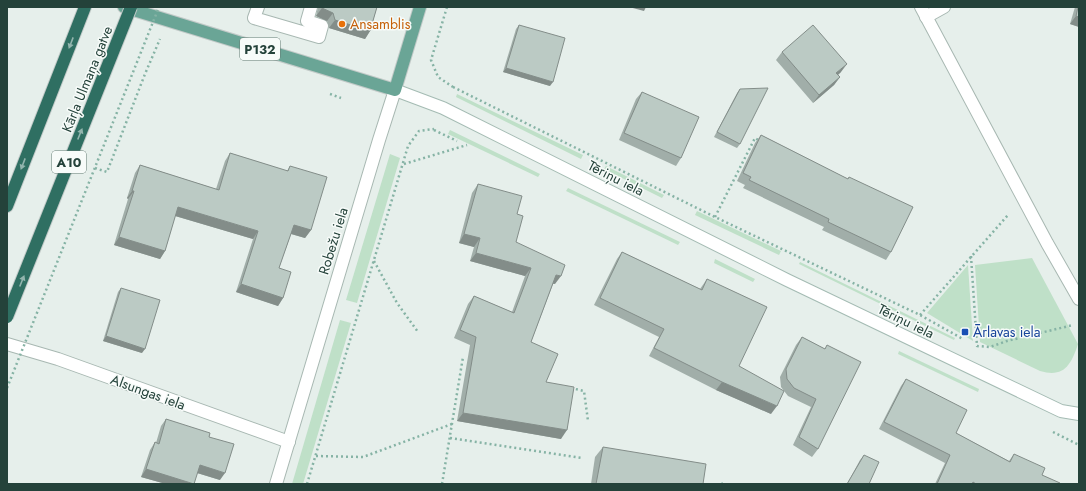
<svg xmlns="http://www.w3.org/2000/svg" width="1086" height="491" viewBox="0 0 1086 491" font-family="Jost,sans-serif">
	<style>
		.green { fill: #bfe0c8 }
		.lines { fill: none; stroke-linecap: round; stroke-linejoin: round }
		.street-casing { stroke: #a8b8b2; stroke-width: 14 }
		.secondary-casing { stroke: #a4bbb3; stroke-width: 14 }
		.primary-casing { stroke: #c2cac8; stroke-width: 14 }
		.highway-casing { stroke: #c2cac8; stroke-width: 14 }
		.path { stroke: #86b3a5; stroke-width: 2.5; stroke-dasharray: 2 3; stroke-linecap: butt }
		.street { stroke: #fff; stroke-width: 12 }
		.secondary { stroke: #fff; stroke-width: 12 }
		.primary { stroke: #6aa596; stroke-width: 12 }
		.highway { stroke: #2f6f62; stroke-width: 12 }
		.highway-bridge-casing { stroke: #c2cac8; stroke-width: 14; stroke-linecap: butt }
		.path-bridge { stroke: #86b3a5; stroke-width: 2.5; stroke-dasharray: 2 3; stroke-linecap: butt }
		.highway-bridge { stroke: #2f6f62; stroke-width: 12 }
		.wall { fill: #a1aea9 }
		.shaded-wall { fill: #838d89 }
		.building { fill: #bbcac4; stroke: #838d89 }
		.oneway { fill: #93b5ae }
		.food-dot { fill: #e8710a; stroke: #f7fbf9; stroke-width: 1.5 }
		.transit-dot { fill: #1a4fb4; stroke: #f7fbf9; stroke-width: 1.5 }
		.labels { text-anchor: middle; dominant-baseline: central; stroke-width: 3; stroke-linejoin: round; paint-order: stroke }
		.shield { fill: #f7fbf9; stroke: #637a73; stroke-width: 1 }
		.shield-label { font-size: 13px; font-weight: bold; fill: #24423a }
		.food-label { font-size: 14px; fill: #c56008; stroke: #f7fbf9; text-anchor: start }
		.street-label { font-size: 14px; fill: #24423a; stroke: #f7fbf9 }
		.transit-label { font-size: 14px; fill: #164399; stroke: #f7fbf9; text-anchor: start }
	</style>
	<rect width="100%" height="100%" fill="#e6efeb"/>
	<g class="green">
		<path d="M457,94L583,155L581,159L456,97Z"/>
		<path d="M450,130L540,174L538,177L448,134Z"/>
		<path d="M390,154L400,158L357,303L346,300Z"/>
		<path d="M606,166L664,195L662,198L604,169Z"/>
		<path d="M568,188L680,242L678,245L566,191Z"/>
		<path d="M697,211L781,251L779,255L695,215Z"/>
		<path d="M1032,258L1078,344C1071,365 1064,378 1040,371L980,342L975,265Z"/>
		<path d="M715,259L755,279L753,282L714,263Z"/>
		<path d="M800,262L955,338L954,340L799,264Z"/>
		<path d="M968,265L973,341L927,313Z"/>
		<path d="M340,320L351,323L303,484H292Z"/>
		<path d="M899,351L979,389L978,392L898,354Z"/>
	</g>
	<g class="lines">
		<defs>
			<g id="street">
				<path d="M258,7L254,18L319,37L322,26L307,21L311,7"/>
				<path d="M921,7L1047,243L1079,299"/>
				<path d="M926,17L944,7"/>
				<path d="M7,344L58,359L289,442"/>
				<path d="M276,484L379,140L395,90"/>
			</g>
			<path id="secondary" d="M395,90L443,108L787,280L1061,411L1079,414"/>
			<path id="primary" d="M124,7L395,90L420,7"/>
			<path id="highway" d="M7,206L85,7"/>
		</defs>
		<use href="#street" class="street-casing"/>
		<use href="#secondary" class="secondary-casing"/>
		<use href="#primary" class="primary-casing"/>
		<use href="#highway" class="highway-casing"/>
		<g class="path">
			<path d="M447,7L431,60L438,77L453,87V89"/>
			<path d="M453,87L715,217L920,315L963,339"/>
			<path d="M330,94L341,98"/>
			<path d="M434,130L457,141"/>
			<path d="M404,164L467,145"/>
			<path d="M95,168L107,172L145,74L160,39"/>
			<path d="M715,217L755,138L760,141"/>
			<path d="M971,256L977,346L990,347L1007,341L1073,325"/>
			<path d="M374,261L397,303L418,332"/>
			<path d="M920,315L1008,215"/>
			<path d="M571,388L584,391L588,421"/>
			<path d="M1053,432L1079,445"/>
			<path d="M450,438L582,458"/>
			<path d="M316,456L363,457L452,424"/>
			<path d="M307,484L408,146L419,131L434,129"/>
			<path d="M442,484L463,357"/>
			<path d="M722,484L723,483"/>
		</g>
		<use href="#street" class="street"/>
		<use href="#secondary" class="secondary"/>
		<use href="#primary" class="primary"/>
		<use href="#highway" class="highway"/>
		<defs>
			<path id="highway-bridge" d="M7,317L131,7"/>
		</defs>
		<use href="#highway-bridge" class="highway-bridge-casing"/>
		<path class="path-bridge" d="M7,388L159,7"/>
		<use href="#highway-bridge" class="highway-bridge"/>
	</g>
	<g class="wall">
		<path d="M318,7H377L370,31L365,39L329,28L327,21L316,16Z"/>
		<path d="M1075,7H1079V27L1070,24Z"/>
		<path d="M519,25L550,86L503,72L516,29Z"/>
		<path d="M782,52L841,72L838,75L840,77L834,85L813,103L776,60Z"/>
		<path d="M740,89V144L737,148L714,137L737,93Z"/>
		<path d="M642,92L681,158L676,166L619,140L636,99Z"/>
		<path d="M761,135L848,179L849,177L891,252L886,260L822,230L824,227L743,188L745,185L737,181L755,143Z"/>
		<path d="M230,153L287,171L290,166L311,230L305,238L291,234L279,268L283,298L278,306L236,292L253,239L175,216L165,251L160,259L114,245L128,199L127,198L135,173L140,165L216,189L225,161Z"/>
		<path d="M478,184L517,214L516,242L555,284H553L531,342L546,382L561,439L457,421L470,345L454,338L468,304L474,296L512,312L525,276L470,261L474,247L459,243L472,193Z"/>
		<path d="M622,252L700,289L707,279L739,366L771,414L716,390L649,356L659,337L594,305L617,259Z"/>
		<path d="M121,288L142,353L103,341L118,292Z"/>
		<path d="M802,337L825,349L827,345L818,449L812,457L793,445L811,407L788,396L781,387L780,377L796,345Z"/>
		<path d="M906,379L956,433L1009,461L1014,454L1042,475L1060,484H935L945,463L879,429L901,386Z"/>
		<path d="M166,419L209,437L220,480L197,473L193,484H166L141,477L150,450L155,442L156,443L161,426Z"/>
		<path d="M603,447L703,484H591L595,457Z"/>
		<path d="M864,455L869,484H847L860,460Z"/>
	</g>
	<g class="shaded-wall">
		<path d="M629,7H646L644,11Z"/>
		<path d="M322,8L333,13L327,21L316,16Z"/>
		<path d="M1076,16L1079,17V27L1070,24Z"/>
		<path d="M335,20L370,31L365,39L329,28Z"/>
		<path d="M847,64L841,72L831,81L836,73Z"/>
		<path d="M506,68L553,82L550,86L503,72Z"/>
		<path d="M840,77L834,85L813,103L819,95Z"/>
		<path d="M132,191H134L128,199L127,198Z"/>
		<path d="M178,207L258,231L253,239L172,215Z"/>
		<path d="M294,225L311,230L305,238L288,233Z"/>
		<path d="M464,234L480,238L474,247L459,243Z"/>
		<path d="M119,237L165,251L160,259L114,245Z"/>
		<path d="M476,253L531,268L525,276L470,261Z"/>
		<path d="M556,275L561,276L555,284L551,283Z"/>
		<path d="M241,284L283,298L278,306L236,292Z"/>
		<path d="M106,336L145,349L142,353L103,341Z"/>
		<path d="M722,382L777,406L771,414L716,390Z"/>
		<path d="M463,413L567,430L561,439L457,421Z"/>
		<path d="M200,465L225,473L220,480L194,472Z"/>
		<path d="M146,469L194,484H166L141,477Z"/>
	</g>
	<g class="building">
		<path d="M322,7H377L370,31L335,20L333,13L322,8Z"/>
		<path d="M1078,7H1079V17L1076,16Z"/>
		<path d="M519,25L565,38L553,82L506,68Z"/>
		<path d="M813,25L847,64L836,73L840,77L819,95L782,52Z"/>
		<path d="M768,88L740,144L717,132L740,89Z"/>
		<path d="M642,92L699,117L681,158L624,133Z"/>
		<path d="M761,135L848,179L849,177L913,207L891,252L828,222L829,219L749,180L751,177L743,173Z"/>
		<path d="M230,153L288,171L290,166L327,177L311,230L294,225L279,268L291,272L283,298L241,284L258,231L178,207L165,251L119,237L134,191H132L140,165L219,190Z"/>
		<path d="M478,184L522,196L517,214L523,216L516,242L565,265L561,276L556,275L531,342L558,354L546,382L574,387L567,430L463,413L476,337L460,330L474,296L514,313L531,268L476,253L480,238L464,234Z"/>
		<path d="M622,252L702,290L707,279L767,307L739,366L784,391L777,406L722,382L654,348L664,329L600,298Z"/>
		<path d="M121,288L160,300L145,349L106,336Z"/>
		<path d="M802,337L825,349L827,345L861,362L818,449L799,437L816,399L794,388L787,379L786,369Z"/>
		<path d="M906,379L967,410L956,433L1010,462L1014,454L1045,468L1042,475L1060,483V484H976L973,482L972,484H937L950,455L884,422Z"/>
		<path d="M166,419L210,433L209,437L234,444L225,473L200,465L194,484L146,469L155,442L159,444Z"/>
		<path d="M603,447L706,464L703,484H596Z"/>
		<path d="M864,455L879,462L869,484H847Z"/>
	</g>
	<defs><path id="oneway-solid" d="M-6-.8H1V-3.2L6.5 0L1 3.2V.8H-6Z"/></defs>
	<g class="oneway">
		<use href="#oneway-solid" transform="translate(71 43) rotate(111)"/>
		<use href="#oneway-solid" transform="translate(80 134) rotate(-68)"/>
		<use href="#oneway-solid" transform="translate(23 164) rotate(111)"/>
		<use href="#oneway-solid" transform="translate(22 281) rotate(-68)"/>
	</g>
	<circle class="food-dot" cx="342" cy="24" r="4"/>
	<rect class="transit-dot" x="961" y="328" width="8" height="8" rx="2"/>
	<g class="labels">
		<g class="shield">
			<rect x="240" y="38" width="40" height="22" rx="3"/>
			<rect x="52" y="151" width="34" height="22" rx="3"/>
		</g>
		<g class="shield-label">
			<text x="260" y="49">P132</text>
			<text x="69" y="162">A10</text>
		</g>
		<g class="food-label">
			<text x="350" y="24">Ansamblis</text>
		</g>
		<g class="street-label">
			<text transform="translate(87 79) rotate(-68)">Kārļa Ulmaņa gatve</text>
			<text transform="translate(616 178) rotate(27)">Tēriņu iela</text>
			<text transform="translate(333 241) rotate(-73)">Robežu iela</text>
			<text transform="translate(906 321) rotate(26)">Tēriņu iela</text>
			<text transform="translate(148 392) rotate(20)">Alsungas iela</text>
		</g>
		<g class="transit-label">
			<text x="973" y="332">Ārlavas iela</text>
		</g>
	</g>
	<rect width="1086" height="491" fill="none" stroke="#24423a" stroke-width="16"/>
</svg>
